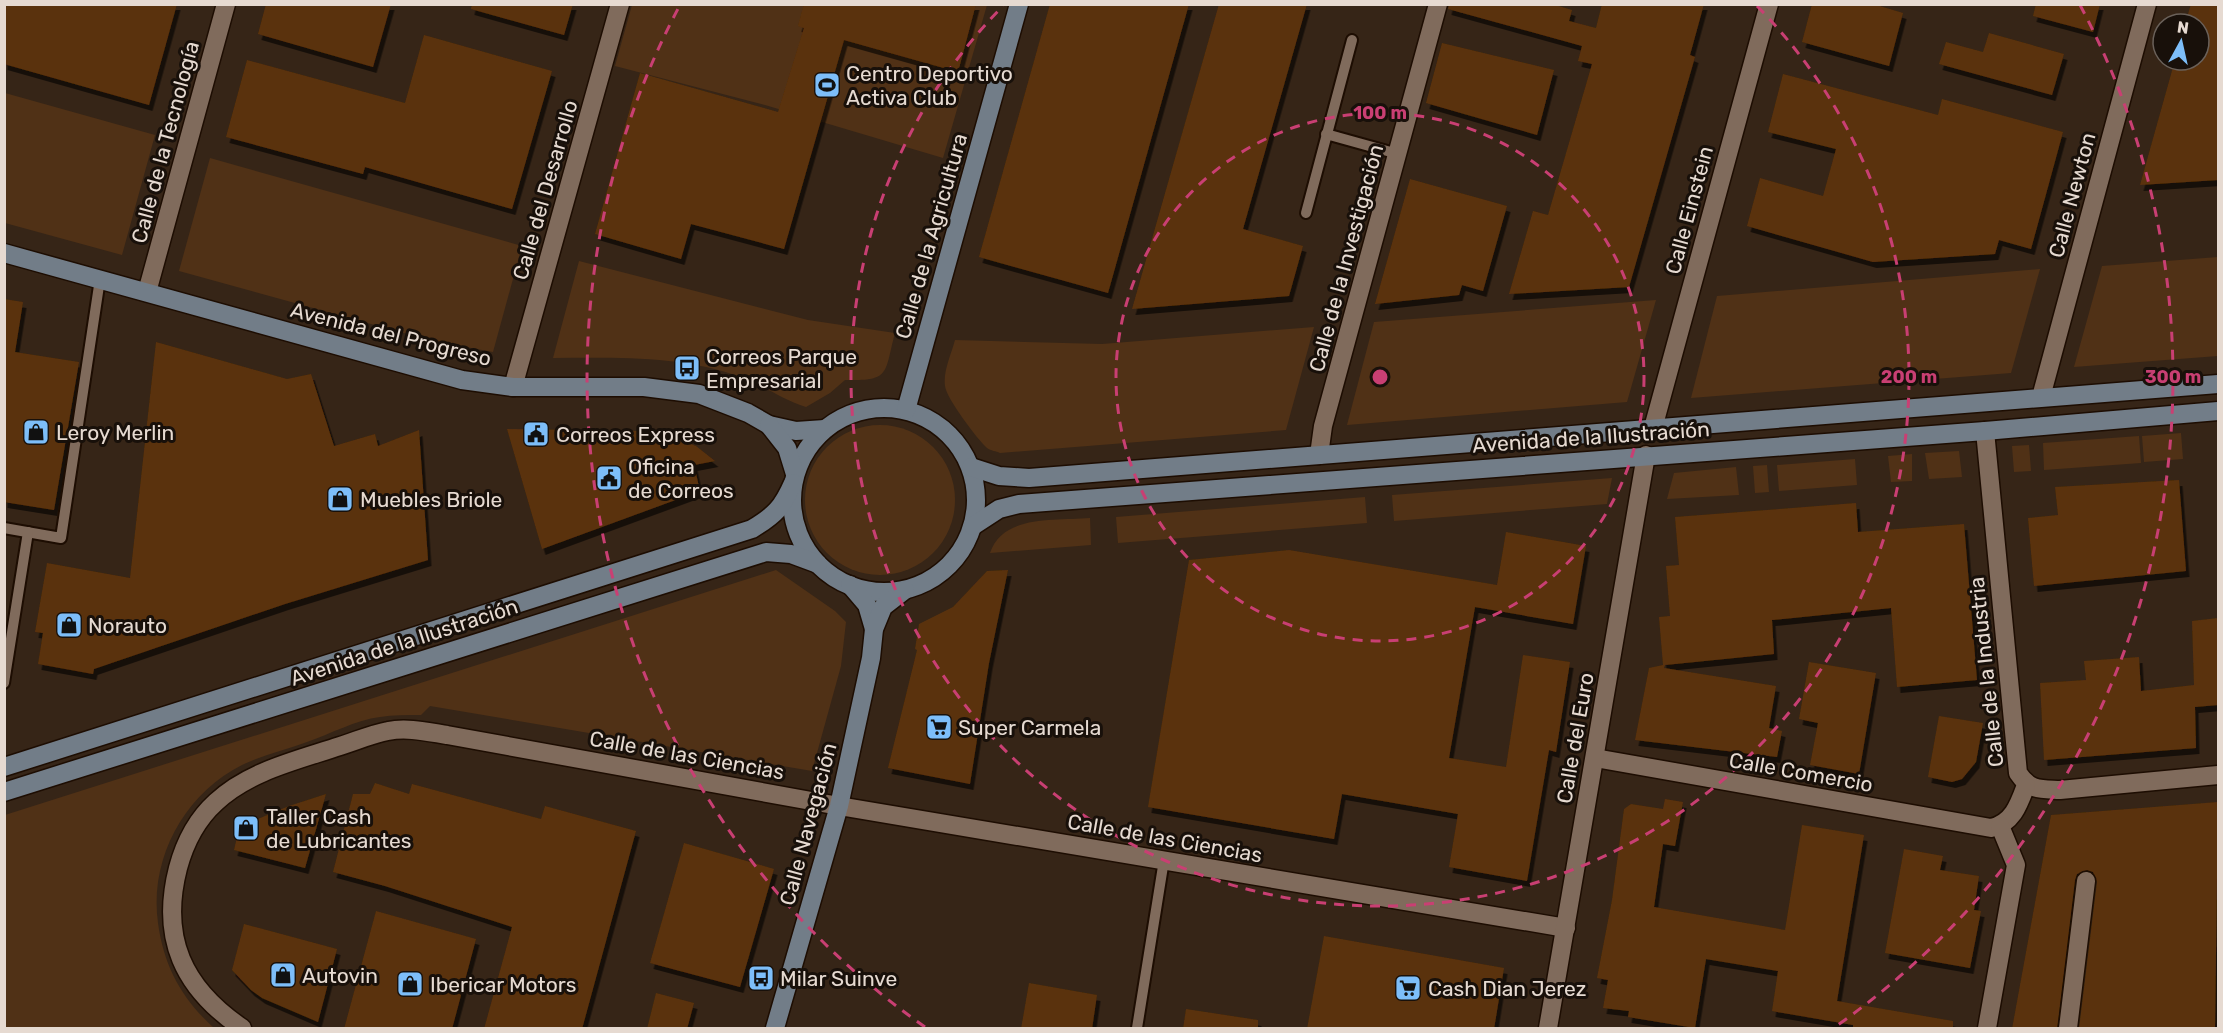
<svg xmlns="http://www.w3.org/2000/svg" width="2223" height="1033" viewBox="0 0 2223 1033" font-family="Rubik,sans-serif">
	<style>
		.green { fill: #503116 }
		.building { fill: #5a310a; filter: url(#shadow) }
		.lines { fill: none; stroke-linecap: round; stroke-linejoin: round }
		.lane-casing { stroke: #1d0d02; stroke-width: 14 }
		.street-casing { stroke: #1d0d02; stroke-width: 21 }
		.secondary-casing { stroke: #1d0d02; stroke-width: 21 }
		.lane { stroke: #806b5c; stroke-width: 10 }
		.street { stroke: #806b5c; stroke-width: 18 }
		.secondary { stroke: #727d88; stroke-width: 18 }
		.ring { fill: none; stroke: #c93f73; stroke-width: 3; stroke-dasharray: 10 8 }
		.labels { text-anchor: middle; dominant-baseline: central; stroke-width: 6; stroke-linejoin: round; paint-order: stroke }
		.poi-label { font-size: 21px; fill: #e6dad1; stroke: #18100a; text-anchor: start }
		.street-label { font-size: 21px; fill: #e6dad1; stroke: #18100a }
		.centre { fill: #c93f73; stroke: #18100a; stroke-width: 3 }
		.ring-label { font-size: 18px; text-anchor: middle; font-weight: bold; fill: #c93f73; stroke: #18100a; stroke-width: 6; stroke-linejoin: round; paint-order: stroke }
	</style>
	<defs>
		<filter id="shadow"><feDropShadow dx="3.5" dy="6" stdDeviation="0" flood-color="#0009"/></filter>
	</defs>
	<rect width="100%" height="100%" fill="#362517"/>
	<g class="green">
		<path d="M632,5H987L943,158L765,105L615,66Z"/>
		<path d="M5,93L155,135L122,255L5,223Z"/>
		<path d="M210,158L522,246L493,352L433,341L179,271Z"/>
		<path d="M2218,257V356L2074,367L2102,266Z"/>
		<path d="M579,261L808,320L895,333C884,374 891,381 845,380L830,393L806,407C783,400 765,386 743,378C682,355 616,358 553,358Z"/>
		<path d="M2040,269L2011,373L1691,398L1717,296Z"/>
		<path d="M1656,300L1627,402L1347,425L1374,322Z"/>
		<path d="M1314,327L1286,430L1000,453C996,451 991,451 987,448C978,440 946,398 945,386C943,371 951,355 955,340L1102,344Z"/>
		<circle cx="880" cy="500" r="75"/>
		<path d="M2181,433L2183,459L2144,462L2142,436Z"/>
		<path d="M2139,436L2141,463L2044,470L2043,443Z"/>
		<path d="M2029,445L2031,471L2014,472L2012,446Z"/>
		<path d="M1959,451L1962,477L1929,479L1925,453Z"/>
		<path d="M1912,454V481L1891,482L1888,456Z"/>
		<path d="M1855,459L1857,485L1779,491L1777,465Z"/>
		<path d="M1767,465L1769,492L1755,493L1753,466Z"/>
		<path d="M1736,467L1739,495L1667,499L1674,473Z"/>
		<path d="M1612,478L1607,504L1394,521L1392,495Z"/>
		<path d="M1365,497L1367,523L1118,543L1116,517Z"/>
		<path d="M1090,518L1091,545L990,553C1003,514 1056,521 1090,518Z"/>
		<path d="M776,570L835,611L846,622L841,666L812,771L430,706L421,715C407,715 393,715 380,717C356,720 330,734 307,742C286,750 262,755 242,765C184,794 149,859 158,923C164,967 182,999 214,1028H5V815Z"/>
	</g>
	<g class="building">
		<path d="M4,4H177L149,105L4,64Z"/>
		<path d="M266,4H391L373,67L258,34Z"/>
		<path d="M472,4H573L564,35L471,9Z"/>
		<path d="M804,4H976L958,72L844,40L784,249L691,224L681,259L595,234L640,73L778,112L804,28L798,26Z"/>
		<path d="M1050,4H1189L1108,293L979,257Z"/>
		<path d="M1219,4H1307L1243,229L1303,246L1289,296L1132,309Z"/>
		<path d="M1449,4H1552L1572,10L1569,21L1596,28L1602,4H1704L1690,55L1695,57L1629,287L1509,294L1533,211L1548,215L1592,64L1578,61L1582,46L1448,9Z"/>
		<path d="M1812,4H1873L1903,13L1889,66L1802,42Z"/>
		<path d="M2036,4H2100L2093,32L2033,16Z"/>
		<path d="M2191,4H2218V180L2140,185L2175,60H2199V24H2185Z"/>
		<path d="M1989,33L2064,54L2052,95L1939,64L1946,42L1983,52Z"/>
		<path d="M424,35L552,71L512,209L365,167L363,174L226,137L247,60L405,103Z"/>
		<path d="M1442,43L1554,70L1537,135L1426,103Z"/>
		<path d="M1783,74L1938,115L1942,99L2063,132L2031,249L1999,240L1995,254L1873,262L1747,226L1760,178L1823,196L1836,149L1768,132Z"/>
		<path d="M1410,179L1507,206L1483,291L1462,285L1459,295L1375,304Z"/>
		<path d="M4,299L23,302L15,352L79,362L54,510L4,502Z"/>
		<path d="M156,342L287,379L311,374L334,446L375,434L378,446L419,430L428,560L285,604L94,669L93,674L38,664L43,633L35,632L47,563L130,578Z"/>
		<path d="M507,429L643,431L668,435L696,446L715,461L694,465L700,491L542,549Z"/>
		<path d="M2179,480L2186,571L2034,586L2028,518L2058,515L2055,487Z"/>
		<path d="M1856,503L1858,532L1964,524L1977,680L1897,687L1891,608L1772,620L1774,654L1665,665L1664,668L1776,686L1769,728L1782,731L1777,757L1635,740L1649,668L1663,665L1659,617L1670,616L1666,566L1679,565L1675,517Z"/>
		<path d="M1506,532L1586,546L1573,624L1475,607L1449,758L1506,767L1523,655L1570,662L1556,752L1549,750L1527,881L1449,867L1458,814L1342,794L1334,839L1148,807L1189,560L1289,550L1497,585Z"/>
		<path d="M1008,570L989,663L970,784L888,768L917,650L915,649L919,624L953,607L987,571Z"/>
		<path d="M2218,618V705L2195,707L2196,748L2044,760L2040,683L2086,680L2084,661L2139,657L2141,691L2194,685L2192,621Z"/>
		<path d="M1809,662L1876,673L1859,774L1810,765L1818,723L1799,719Z"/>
		<path d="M1939,716L1983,723L1976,762L1962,779L1952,782L1928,777Z"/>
		<path d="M375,783L409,794L412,784L541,819L545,806L636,831L582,1029H484L512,927L385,886L333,872L353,794H370Z"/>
		<path d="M326,794L305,868L234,850L237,837L253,821L289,806Z"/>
		<path d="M1665,799L1683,802L1675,846L1663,844L1654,907L1785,930L1802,825L1864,835L1837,1001L1953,1021V1029H1853V1025L1772,1011L1778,971L1706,959L1695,1028L1628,1017L1629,1011L1603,1008L1608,980L1597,978L1612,900L1624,809L1631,804L1663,809Z"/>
		<path d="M2218,802L2215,1029H2079L2097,882L2093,872L2087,870L2077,874L2075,880L2057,1029H2012L2051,815Z"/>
		<path d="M684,843L774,869L740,987L650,963Z"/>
		<path d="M1904,849L1943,856L1940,870L1979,876L1974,910L1981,911L1970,968L1885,953Z"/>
		<path d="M376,911L476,939L452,1029H344Z"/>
		<path d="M244,924L337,949L318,1022L262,998L251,990L232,970Z"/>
		<path d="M1324,936L1504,968L1494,1029H1307Z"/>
		<path d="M1029,983L1097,995L1092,1029H1021Z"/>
		<path d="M656,993L694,1003L687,1029H647Z"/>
		<path d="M1186,1009L1258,1020V1029H1183Z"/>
	</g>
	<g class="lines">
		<defs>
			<g id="lane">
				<path d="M1326,134L1398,154"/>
				<path d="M1306,213L1352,40"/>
				<path d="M4,528L61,538L100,279"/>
				<path d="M4,683L28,532"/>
				<path d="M1137,1028L1164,860"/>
			</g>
			<g id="street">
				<path d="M147,292L226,4"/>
				<path d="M513,387L620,4"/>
				<path d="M2041,397L2147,4"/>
				<path d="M1653,428L1769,4"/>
				<path d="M1985,431L2018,773C2030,791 2040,789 2060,790L2218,775"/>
				<path d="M1319,455L1323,426L1438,4"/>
				<path d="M1595,758L1991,828C2013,823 2019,804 2026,785"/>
				<path d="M242,1028C183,988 160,938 178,868C185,842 196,820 216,802C249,771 298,760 340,746C356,741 372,734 388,731C407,727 428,732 447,735L839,806L1566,928"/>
				<path d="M1548,1028L1646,455"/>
				<path d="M1987,1028L2016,865L2000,826"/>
				<path d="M2068,1028L2086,881"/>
			</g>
			<g id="secondary">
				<path d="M4,253L462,380L513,387H644L699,394L748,413L769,425L796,431L825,429"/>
				<circle cx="884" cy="500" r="92"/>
				<path d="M906,410L1019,4"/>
				<path d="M769,425L787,448L795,474"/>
				<path d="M971,467L999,476L1029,478L2218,384"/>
				<path d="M973,526L999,509L1019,504L1985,431L2218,411"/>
				<path d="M850,585L867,605L874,629"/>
				<path d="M4,767L752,529C775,515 782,508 793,483"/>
				<path d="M4,792L766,552L791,554L818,564"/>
				<path d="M775,1028L839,806L871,658L874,629L883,607L905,590"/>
			</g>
		</defs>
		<use href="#lane" class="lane-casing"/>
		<use href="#street" class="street-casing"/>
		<use href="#secondary" class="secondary-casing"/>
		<use href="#lane" class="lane"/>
		<use href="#street" class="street"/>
		<use href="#secondary" class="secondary"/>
	</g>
	<g class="ring">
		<circle cx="1380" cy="377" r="264"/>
		<path d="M1757 6A529 529 0 1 1 1003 6"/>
		<path d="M925 1027A793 793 0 0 1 680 5M2080 5A793 793 0 0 1 1835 1027"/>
	</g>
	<defs>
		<symbol id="stadium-square" viewBox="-11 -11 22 22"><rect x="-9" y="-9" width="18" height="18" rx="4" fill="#7dbef9" stroke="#18100a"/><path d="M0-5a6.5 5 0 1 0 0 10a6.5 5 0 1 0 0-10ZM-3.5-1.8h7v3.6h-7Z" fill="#111"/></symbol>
		<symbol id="bus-square" viewBox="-11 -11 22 22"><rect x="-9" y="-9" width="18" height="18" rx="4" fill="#7dbef9" stroke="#18100a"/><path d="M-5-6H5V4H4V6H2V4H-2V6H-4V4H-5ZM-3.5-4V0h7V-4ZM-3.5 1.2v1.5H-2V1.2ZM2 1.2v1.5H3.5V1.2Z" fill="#111"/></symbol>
		<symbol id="shop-square" viewBox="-11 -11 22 22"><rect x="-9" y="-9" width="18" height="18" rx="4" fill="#7dbef9" stroke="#18100a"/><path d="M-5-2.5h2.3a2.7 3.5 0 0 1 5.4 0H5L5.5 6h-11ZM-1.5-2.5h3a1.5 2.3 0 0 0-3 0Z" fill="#111"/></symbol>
		<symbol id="civic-square" viewBox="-11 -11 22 22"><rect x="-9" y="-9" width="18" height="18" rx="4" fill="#7dbef9" stroke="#18100a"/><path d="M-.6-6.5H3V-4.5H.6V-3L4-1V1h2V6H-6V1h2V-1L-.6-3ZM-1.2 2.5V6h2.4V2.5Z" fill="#111"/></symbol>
		<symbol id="supermarket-square" viewBox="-11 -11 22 22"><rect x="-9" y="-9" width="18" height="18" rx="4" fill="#7dbef9" stroke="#18100a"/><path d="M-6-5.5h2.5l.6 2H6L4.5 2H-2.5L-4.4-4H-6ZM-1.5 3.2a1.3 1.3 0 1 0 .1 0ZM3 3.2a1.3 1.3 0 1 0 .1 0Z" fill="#111"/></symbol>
	</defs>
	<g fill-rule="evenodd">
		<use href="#stadium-square" x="812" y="70" width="30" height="30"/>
		<use href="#bus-square" x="672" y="353" width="30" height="30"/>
		<use href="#shop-square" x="21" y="417" width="30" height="30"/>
		<use href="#civic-square" x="521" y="419" width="30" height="30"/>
		<use href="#civic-square" x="594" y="463" width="30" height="30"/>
		<use href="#shop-square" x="325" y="484" width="30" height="30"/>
		<use href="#shop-square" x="54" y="610" width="30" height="30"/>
		<use href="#supermarket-square" x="924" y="712" width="30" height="30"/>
		<use href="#shop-square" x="231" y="813" width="30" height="30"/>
		<use href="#shop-square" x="268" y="960" width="30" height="30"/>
		<use href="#bus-square" x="746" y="963" width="30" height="30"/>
		<use href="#shop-square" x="395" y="969" width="30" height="30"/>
		<use href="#supermarket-square" x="1393" y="973" width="30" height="30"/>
	</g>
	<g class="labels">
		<g class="poi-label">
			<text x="846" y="73">Centro Deportivo<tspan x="846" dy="24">Activa Club</tspan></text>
			<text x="706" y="356">Correos Parque<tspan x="706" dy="24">Empresarial</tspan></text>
			<text x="56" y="432">Leroy Merlin</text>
			<text x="556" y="434">Correos Express</text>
			<text x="628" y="466">Oficina<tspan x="628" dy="24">de Correos</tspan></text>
			<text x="360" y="499">Muebles Briole</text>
			<text x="88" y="625">Norauto</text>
			<text x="958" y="727">Super Carmela</text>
			<text x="266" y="816">Taller Cash<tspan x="266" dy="24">de Lubricantes</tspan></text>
			<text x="302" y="975">Autovin</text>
			<text x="780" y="978">Milar Suinve</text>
			<text x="430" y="984">Ibericar Motors</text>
			<text x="1428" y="988">Cash Dian Jerez</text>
		</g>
		<g class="street-label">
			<text transform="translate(165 142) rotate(-75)">Calle de la Tecnología</text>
			<text transform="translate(545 190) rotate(-74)">Calle del Desarrollo</text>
			<text transform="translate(2072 195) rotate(-75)">Calle Newton</text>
			<text transform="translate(1689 210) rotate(-75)">Calle Einstein</text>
			<text transform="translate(931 236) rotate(-74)">Calle de la Agricultura</text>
			<text transform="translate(1346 258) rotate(-75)">Calle de la Investigación</text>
			<text transform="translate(391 334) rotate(14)">Avenida del Progreso</text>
			<text transform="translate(1591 437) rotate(-4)">Avenida de la Ilustración</text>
			<text transform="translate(404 642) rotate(-18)">Avenida de la Ilustración</text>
			<text transform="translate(1986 672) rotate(-96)">Calle de la Industria</text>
			<text transform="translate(1575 738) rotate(-80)">Calle del Euro</text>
			<text transform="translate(687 755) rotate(10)">Calle de las Ciencias</text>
			<text transform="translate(1801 772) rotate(10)">Calle Comercio</text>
			<text transform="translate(808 824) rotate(-75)">Calle Navegación</text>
			<text transform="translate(1165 838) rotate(10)">Calle de las Ciencias</text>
		</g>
	</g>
	<circle cx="1380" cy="377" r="9" class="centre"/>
	<g class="ring-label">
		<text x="1380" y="119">100 m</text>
		<text x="1909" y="383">200 m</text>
		<text x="2173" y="383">300 m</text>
	</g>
	<rect width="2223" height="1033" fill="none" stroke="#e6dad1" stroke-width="12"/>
	<g transform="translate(2181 42) rotate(8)"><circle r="28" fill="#18100a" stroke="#6a615a" stroke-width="1.5"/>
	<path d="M0-4.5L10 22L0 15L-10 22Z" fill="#7dbef9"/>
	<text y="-9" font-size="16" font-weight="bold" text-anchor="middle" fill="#e6dad1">N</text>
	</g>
</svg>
